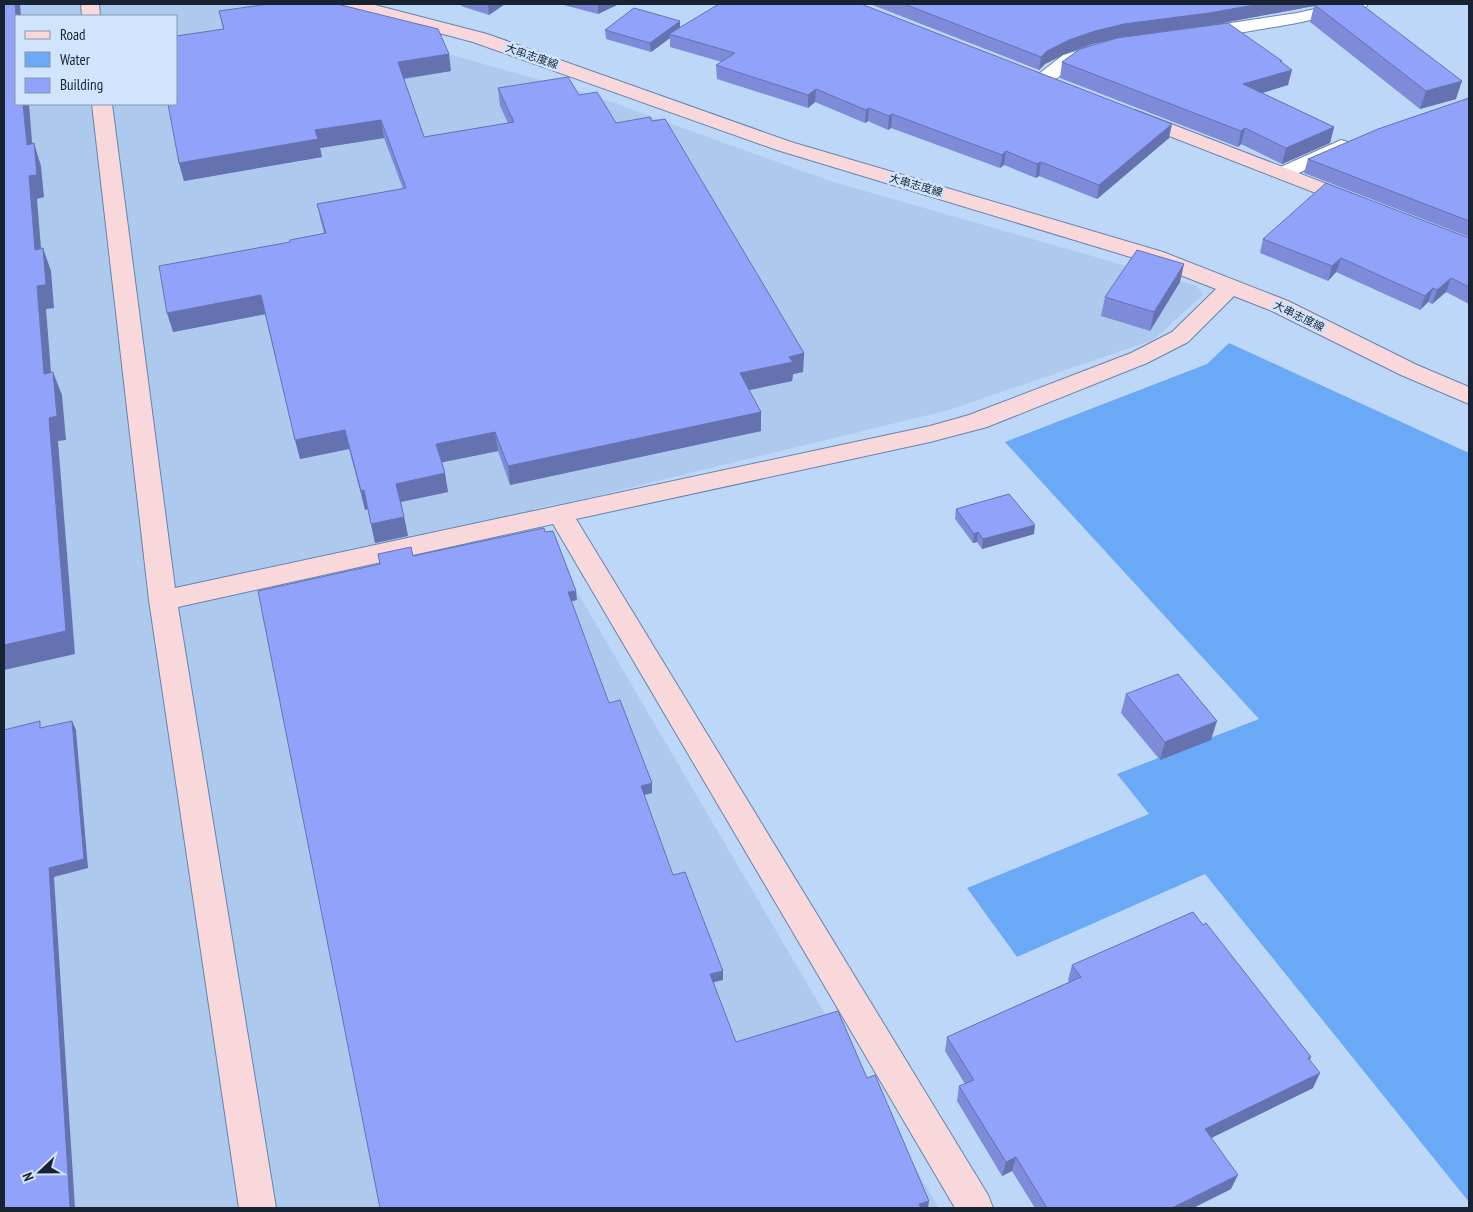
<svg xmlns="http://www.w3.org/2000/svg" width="1473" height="1212" viewBox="0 0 1473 1212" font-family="'PT Sans Narrow','Noto Sans JP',sans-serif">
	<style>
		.built { fill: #adcaee; fill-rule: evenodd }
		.water { fill: #6aa9f6 }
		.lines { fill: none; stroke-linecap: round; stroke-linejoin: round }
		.street-casing { stroke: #6684aa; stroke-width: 2 }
		.secondary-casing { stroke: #6684aa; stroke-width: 2 }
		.street { fill: #fff; fill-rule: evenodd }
		.secondary { fill: #f9d8dc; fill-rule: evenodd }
		.wall { fill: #7d8bd8 }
		.shaded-wall { fill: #6671b0 }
		.building { fill: #91a2fb; stroke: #6671b0 }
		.labels { text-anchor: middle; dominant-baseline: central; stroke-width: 5; stroke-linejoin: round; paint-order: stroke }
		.far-street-label { font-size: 11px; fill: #172332; stroke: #d0e4fd }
	</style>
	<rect width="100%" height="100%" fill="#bdd7f8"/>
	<path class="built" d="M4,4H252L315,16L586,93L830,181L1197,286L1203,295L1153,340L949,410L588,498L533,509L549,544L939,1208H4ZM16,16H176V104H16Z"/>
	<path class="water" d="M1229,343L1469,453V1202L1205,874L1017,957L967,888L1149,814L1117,774L1259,719L1005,442L1207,364Z"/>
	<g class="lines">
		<defs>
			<g id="street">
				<path d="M1336,4H1368L1365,8L1297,23L1198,40L1191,38L1189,34L1191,30L1198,28L1297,13Z"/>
				<path d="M1097,45L1104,47L1106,51C1101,59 1087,59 1078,63C1063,69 1053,89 1034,84L1031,80L1063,55Z"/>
				<path d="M1341,140L1348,142L1351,146L1348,150L1290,177L1283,179L1276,177L1273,173L1276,169Z"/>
			</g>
			<g id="secondary">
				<path d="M81,4H99L100,16H82Z"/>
				<path d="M342,4H371L487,34L791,142L1163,252L1288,301L1417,365L1469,387V404L1401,375L1272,311L1234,296L1188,342L1147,363L987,427L930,442L576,519L988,1195L993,1208H955L553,524L178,607L276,1208H239L149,600L92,104H112L175,588L930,426L969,415L1131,353L1172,332L1216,289L1147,262L777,150L473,42L345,8Z"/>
				<path d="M1135,110L1363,198L1367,202L1363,206L1356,208L1349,206L1128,120L1125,116L1128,112Z"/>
			</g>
		</defs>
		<use href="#street" class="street-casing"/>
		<use href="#secondary" class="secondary-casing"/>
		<use href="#street" class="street"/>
		<use href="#secondary" class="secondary"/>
	</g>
	<g class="wall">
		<path d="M458,4H505L489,15L464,7Z"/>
		<path d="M560,4H619L598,14Z"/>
		<path d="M870,4H1361L1456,99L1420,109L1310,22L1314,6L1206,26L1143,34L1282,63L1288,85L1262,93L1334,127L1330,143L1282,164L1241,144L1238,147L1060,78L1062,62L1110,40L1093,44L1067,53L1045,64L1039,70Z"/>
		<path d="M219,11L451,71L404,79L424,137L508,123L500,106L498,88L579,95L616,123L804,353L803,372L793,374L792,381L749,390L761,412V431L510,485L498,451L442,462L448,492L401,502L408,536L375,543L368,509L365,510L349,449L300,459L265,314L173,332L290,242L324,234L321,222L317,204L403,189L384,138L320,148L322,157L184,181L179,163L223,29Z"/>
		<path d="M680,27L1169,138L1097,199L1039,176L1036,178L1004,165L1000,168L891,128L888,130L868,121L865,123L815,102L808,108L717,79L716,65L722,62L670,47V38L651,52L606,39L605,30Z"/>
		<path d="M1469,98V237L1304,173L1308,159Z"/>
		<path d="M1469,238V304L1446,292L1432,304L1428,302L1420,310L1336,272L1328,281L1260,253L1263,239Z"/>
		<path d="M1180,282L1150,331L1101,316L1105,297Z"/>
		<path d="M956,509L1034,534L982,549L977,542L973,543L955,519Z"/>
		<path d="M1126,694L1211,740L1160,760L1121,713Z"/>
		<path d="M1203,925L1311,1057L1310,1060L1313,1088L1211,1138L1231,1189L1193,1208H1035L1012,1171L1002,1176L957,1101L959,1086L965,1084L945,1051L947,1037L1069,982L1068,980L1072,965Z"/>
	</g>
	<g class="shaded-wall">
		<path d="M15,4H20L21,16H16Z"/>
		<path d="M488,4H505L489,15Z"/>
		<path d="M598,4H619L598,14Z"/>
		<path d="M1260,4H1327L1315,5L1314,6L1206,26L1122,37L1093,44L1067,53L1045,64L1039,70L1041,57L1047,51L1069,40L1095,31L1124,24Z"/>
		<path d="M680,21V30L669,34L670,38L651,52L650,43Z"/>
		<path d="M449,54L451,71L400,79L398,62Z"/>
		<path d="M1280,61H1282L1279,73L1292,70L1288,85L1239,100L1243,84Z"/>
		<path d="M1462,81L1456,99L1420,109L1426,91Z"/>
		<path d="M816,89L815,102L808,108V95Z"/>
		<path d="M23,104H29L34,167L27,145Z"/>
		<path d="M869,108L868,121L865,123L866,110Z"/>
		<path d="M892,114L891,128L888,130L889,116Z"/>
		<path d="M381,120L384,138L320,148L322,157L184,181L179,163L315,130Z"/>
		<path d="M1172,124L1169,138L1097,199L1099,185Z"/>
		<path d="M1334,127L1330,143L1282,164L1286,148Z"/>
		<path d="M1245,128L1241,144L1238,147L1241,131Z"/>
		<path d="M34,143L41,166L44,197L37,199L43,272L35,250L29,176Z"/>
		<path d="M1006,151L1004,165L1000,168L1002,155Z"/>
		<path d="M1041,162L1039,176L1036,178L1037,164Z"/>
		<path d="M43,248L51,271L54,308L46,309L53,397L44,374L37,286Z"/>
		<path d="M1341,258L1336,272L1328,281L1332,266Z"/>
		<path d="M1184,264L1180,282L1150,331L1154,312Z"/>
		<path d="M1451,278L1446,292L1432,304L1437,290Z"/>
		<path d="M1433,288L1428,302L1420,310L1425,296Z"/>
		<path d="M261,295L266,314L173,332L167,313Z"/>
		<path d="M804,353L803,372L793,374L792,381L740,392V373L789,357Z"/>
		<path d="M53,372L62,395L66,440L58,441L75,654L4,670V645Z"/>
		<path d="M761,412V431L510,485L508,466Z"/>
		<path d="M345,430L349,449L300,459L295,440Z"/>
		<path d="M495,432L498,451L439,463L436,444Z"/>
		<path d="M445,473L448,492L400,502L396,484Z"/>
		<path d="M364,490L368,509L365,510L361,491Z"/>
		<path d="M404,517L408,536L375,543L371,524Z"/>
		<path d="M1035,525L1034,534L982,549L983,539Z"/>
		<path d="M978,532L977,542L973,543L974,534Z"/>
		<path d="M576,591L577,600L569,602L568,592Z"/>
		<path d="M72,721L76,730L88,868L54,877L75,1208H70L49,868Z"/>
		<path d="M1217,721L1211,740L1160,760L1165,742Z"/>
		<path d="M652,783V793L641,796V786Z"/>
		<path d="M723,971V980L711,983L710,974Z"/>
		<path d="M1320,1073L1313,1088L1199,1144L1205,1129Z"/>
		<path d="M1016,1157L1012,1171L1002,1176L1006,1162Z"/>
		<path d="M1238,1175L1231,1189L1193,1208H1172Z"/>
		<path d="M929,1201L928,1208H919V1204Z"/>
	</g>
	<g class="building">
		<path d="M4,4H15L16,16V104H23L27,145L34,143L37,175L29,176L35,250L43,248L46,285L37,286L44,374L53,372L57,416L49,418L66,631L4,645Z"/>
		<path d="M269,4H337L438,29L449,54L398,62L424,137L514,122L498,88L568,77L579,95L597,92L616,123L650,117L652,121L665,119L804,353L789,357L793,362L740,373L761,412L508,466L495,432L436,444L445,473L396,484L404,517L371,524L364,490L361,491L345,430L295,440L261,295L167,313L159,266L290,242V240L326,233L317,204L406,188L381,120L315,130L318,139L179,163L168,104H176V36L224,29L219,11Z"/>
		<path d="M719,4H861L1172,124L1099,185L1041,162L1037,164L1006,151L1002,155L892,114L889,116L869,108L866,110L816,89L808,95L716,65L735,53L669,34Z"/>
		<path d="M904,4H1260L1209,13L1124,24L1095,31L1069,40L1047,51L1041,57Z"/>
		<path d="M1320,4H1361L1462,81L1426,91L1315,5Z"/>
		<path d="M634,8L680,21L650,43L605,30Z"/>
		<path d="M1228,23L1282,61H1280L1292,70L1243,84L1334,127L1286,148L1245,128L1241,131L1062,62L1080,49L1117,38Z"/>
		<path d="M1469,98V221L1308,159L1378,129Z"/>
		<path d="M1326,183L1469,238V287L1451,278L1437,290L1433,288L1425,296L1341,258L1332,266L1263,239Z"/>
		<path d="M1137,250L1184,264L1154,312L1105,297Z"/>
		<path d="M1009,494L1035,525L983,539L978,532L974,534L956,509Z"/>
		<path d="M544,528L545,532L553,531L576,591L568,592L609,703L620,700L652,783L641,786L673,875L685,872L723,971L710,974L736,1042L838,1011L867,1078L875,1075L929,1201L919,1204L921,1208H380L258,591L380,564L378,554L411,547L413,556Z"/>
		<path d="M1178,674L1217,721L1165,742L1126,694Z"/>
		<path d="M40,721V728L72,721L84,859L49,868L70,1208H4V730Z"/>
		<path d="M1193,912L1203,925L1206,923L1311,1057L1308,1058L1320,1073L1205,1129L1238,1175L1172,1208H1047L1016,1157L1006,1162L959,1086L974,1080L947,1037L1081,977L1072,965Z"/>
	</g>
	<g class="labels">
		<g class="far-street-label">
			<text transform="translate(532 56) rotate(19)">大串志度線</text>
			<text transform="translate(916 185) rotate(16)">大串志度線</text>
			<text transform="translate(1299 316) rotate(26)">大串志度線</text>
		</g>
	</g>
	<rect width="1473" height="1212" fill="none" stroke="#172332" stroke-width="10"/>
	<rect x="15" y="15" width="162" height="90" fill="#d0e4fd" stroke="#8697ac"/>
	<rect x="25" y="31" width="25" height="8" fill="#f9d8dc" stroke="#8697ac"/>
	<text x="60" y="40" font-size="15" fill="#172332">Road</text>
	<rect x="25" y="52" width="25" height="15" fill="#6aa9f6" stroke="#8697ac"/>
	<text x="60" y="65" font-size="15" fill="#172332">Water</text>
	<rect x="25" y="78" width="25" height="15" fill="#91a2fb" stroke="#8697ac"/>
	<text x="60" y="90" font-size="15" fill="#172332">Building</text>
	<g transform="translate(40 1172) rotate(248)" stroke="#d0e4fd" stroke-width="4" paint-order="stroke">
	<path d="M0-4L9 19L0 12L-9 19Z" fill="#172332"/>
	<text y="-8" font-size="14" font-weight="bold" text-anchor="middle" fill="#172332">N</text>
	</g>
</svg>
